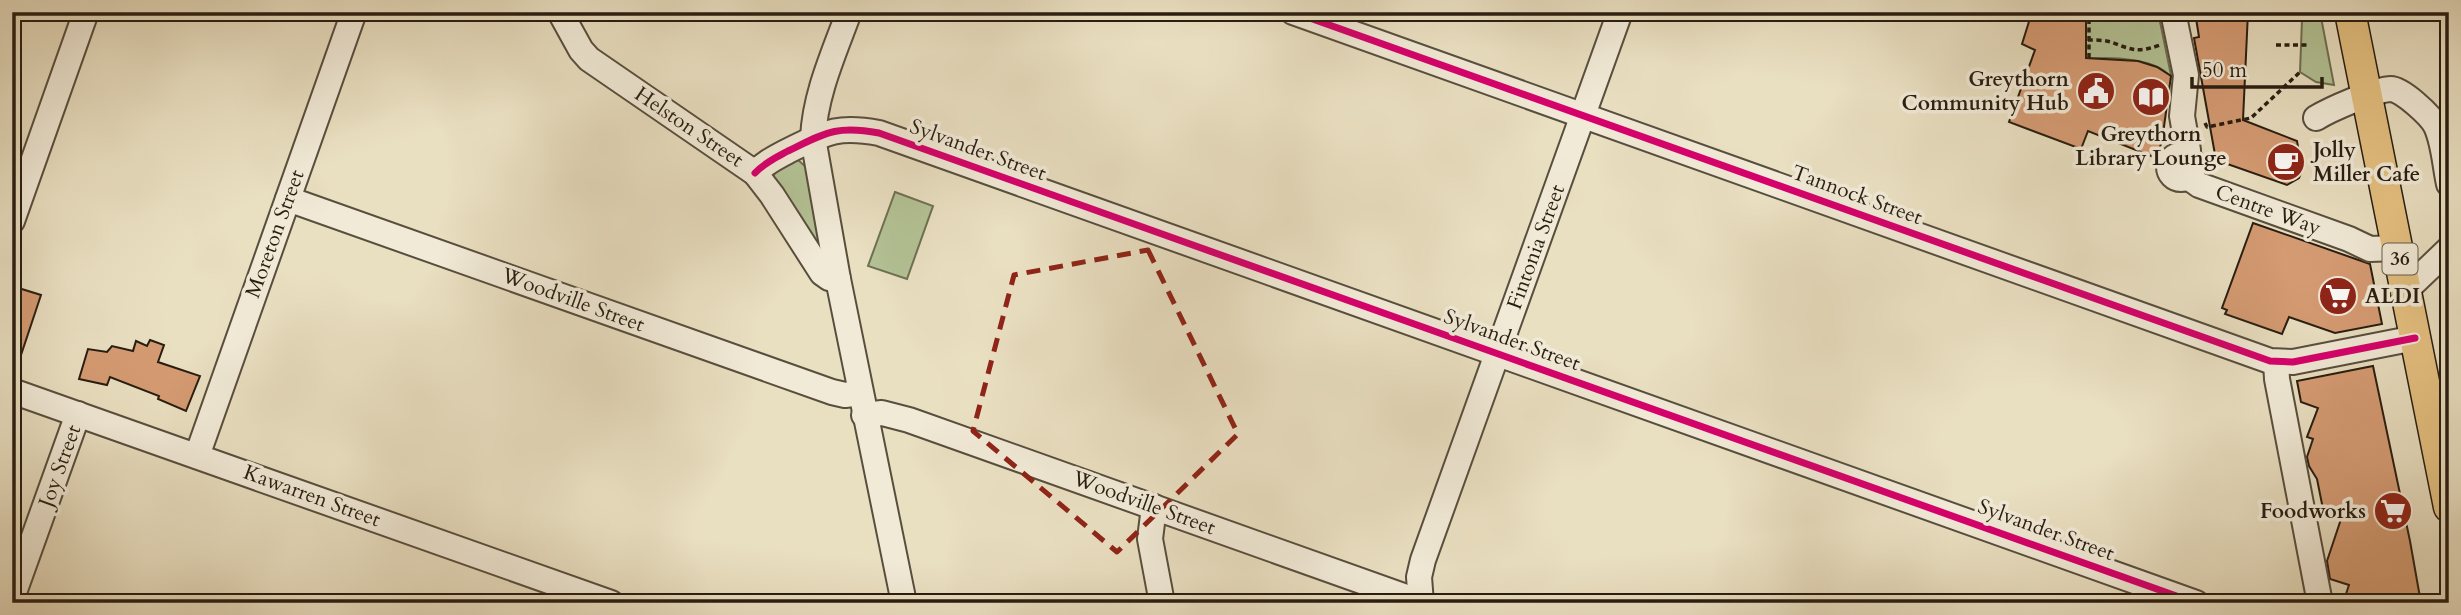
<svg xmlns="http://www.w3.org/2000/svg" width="2461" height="615" viewBox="0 0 2461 615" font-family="Cardo,serif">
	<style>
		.green { fill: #b3c295; stroke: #6e7053; stroke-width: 2 }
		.building { fill: #d59b73; stroke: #281d11; stroke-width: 2 }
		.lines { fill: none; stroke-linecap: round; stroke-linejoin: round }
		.minor-casing { stroke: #584e3d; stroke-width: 28 }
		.major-casing { stroke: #281d11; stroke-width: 33 }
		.path { stroke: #281d11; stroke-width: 3.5; stroke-dasharray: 5 3.5; stroke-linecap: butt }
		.minor { stroke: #f1ead7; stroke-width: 24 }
		.major { stroke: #e4c080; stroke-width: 30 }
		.cycleway-casing { stroke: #f1ead7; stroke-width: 11 }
		.cycleway { stroke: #d6006c; stroke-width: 7 }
		.marked { fill: none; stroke: #8f2418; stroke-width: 5; stroke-dasharray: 14 9; stroke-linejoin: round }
		.labels { text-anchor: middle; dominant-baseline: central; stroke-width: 7; stroke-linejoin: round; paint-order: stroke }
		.shield { fill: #f1ead7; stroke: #645a4c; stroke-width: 2 }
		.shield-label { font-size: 19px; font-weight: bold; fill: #281d11 }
		.poi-label { font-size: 21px; font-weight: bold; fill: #281d11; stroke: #f1ead7; text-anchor: end }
		.street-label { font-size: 21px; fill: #281d11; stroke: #f1ead7 }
	</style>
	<rect width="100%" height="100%" fill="#e9dfc1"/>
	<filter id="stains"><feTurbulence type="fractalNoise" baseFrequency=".00286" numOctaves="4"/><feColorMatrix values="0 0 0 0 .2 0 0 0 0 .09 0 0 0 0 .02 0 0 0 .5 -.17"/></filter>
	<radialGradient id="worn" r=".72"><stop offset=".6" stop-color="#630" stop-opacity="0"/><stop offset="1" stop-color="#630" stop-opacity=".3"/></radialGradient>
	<g class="green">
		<path d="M2086,12H2158L2172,80C2161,57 2109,57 2086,59Z"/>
		<path d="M2305,12H2320L2334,85L2316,82L2300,72L2302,20Z"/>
		<path d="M797,159L807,168L820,242L817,245L773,177L776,171Z"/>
		<path d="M895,192L933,206L907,279L868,266Z"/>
	</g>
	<g class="building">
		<path d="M2032,12H2086V58L2138,61L2157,67L2171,76L2162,141L2156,158L2088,131L2081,149L2009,122L2035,50L2022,44Z"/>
		<path d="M2195,12H2248L2243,120L2297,141L2302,170L2299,178L2287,185L2216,160L2194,38L2199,37Z"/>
		<path d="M2253,223L2370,264L2382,324L2335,333L2289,317L2282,334L2225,314L2227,310L2222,308Z"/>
		<path d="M12,286L41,295L15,373H12Z"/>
		<path d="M150,340L164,345L158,362L200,376L186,411L158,399L159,396L110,377L107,385L79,379L88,349L107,352L112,346L133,351L136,341L147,346Z"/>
		<path d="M2373,366L2410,541L2421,603H2343L2349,585L2330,579L2327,561L2342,516L2323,509L2317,479L2309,466L2307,457L2313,439L2307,437L2318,408L2301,402L2297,381Z"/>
	</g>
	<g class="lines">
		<defs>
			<g id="minor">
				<path d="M560,12L581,50L589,59L755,173L772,195L822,273L829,278L838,279"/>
				<path d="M849,12C834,53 815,94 813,138L838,279L904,603"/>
				<path d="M1293,12L2270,361L2293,362L2415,338"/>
				<path d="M2173,12L2186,75L2182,116L2188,150L2187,157"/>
				<path d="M2316,118C2329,110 2376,89 2391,89C2402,89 2431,116 2436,126C2444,143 2445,166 2449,184"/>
				<circle cx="2181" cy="167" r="12"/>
				<path d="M755,173C764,163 777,157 788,151C825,133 836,125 879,133L2196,603"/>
				<path d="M2188,177L2199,185L2349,239L2370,249L2397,248"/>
				<path d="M288,199L832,392L845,395L860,393"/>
				<path d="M12,221L86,12"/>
				<path d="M2406,290L2449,249"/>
				<path d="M2276,362L2277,379L2320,603"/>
				<path d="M12,391L611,603"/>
				<path d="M864,415L882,413L909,420L1423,603"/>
				<path d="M197,456L354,12"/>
				<path d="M1154,507L1150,539L1162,603"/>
				<path d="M12,598L78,414"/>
				<path d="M1421,603L1419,577L1423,560L1620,12"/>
			</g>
			<path id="major" d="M2350,12L2449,507"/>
		</defs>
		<use href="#minor" class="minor-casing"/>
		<use href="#major" class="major-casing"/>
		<g class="path">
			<path d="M2088,40C2095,40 2104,40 2111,42C2132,50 2138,53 2160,45"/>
			<path d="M2276,45H2307"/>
			<path d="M2089,58V12"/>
			<path d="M2205,123L2207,127L2251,118L2300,72"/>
		</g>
		<use href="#minor" class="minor"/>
		<use href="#major" class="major"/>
		<defs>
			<g id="cycleway">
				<path d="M1293,12L2270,361L2293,362L2415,338"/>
				<path d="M755,173C764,163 777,157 788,151C825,133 836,125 879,133L2196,603"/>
			</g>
		</defs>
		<use href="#cycleway" class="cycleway-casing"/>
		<use href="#cycleway" class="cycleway"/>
	</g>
	<path class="marked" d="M1148,250L1238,434L1117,552L973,431L1014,275Z"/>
	<defs>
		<symbol id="civic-disc" viewBox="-11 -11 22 22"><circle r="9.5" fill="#8f2418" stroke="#f1ead7"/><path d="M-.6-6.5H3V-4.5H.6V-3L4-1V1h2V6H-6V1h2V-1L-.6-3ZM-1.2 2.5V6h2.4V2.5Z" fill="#fff"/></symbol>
		<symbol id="library-disc" viewBox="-11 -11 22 22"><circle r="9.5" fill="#8f2418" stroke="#f1ead7"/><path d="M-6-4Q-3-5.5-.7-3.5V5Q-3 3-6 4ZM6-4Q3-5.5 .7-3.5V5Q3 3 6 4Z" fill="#fff"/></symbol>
		<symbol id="cafe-disc" viewBox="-11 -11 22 22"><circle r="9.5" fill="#8f2418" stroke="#f1ead7"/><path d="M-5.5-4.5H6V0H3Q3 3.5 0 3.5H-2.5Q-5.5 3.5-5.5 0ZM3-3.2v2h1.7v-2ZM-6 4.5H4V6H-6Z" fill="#fff"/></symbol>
		<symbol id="supermarket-disc" viewBox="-11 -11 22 22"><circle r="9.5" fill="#8f2418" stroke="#f1ead7"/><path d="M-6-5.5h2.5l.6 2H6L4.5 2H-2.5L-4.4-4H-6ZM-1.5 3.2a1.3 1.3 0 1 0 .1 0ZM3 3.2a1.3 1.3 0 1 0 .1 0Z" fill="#fff"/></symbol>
	</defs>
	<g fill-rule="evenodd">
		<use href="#civic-disc" x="2074" y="69" width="44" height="44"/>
		<use href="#library-disc" x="2129" y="75" width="44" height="44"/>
		<use href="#cafe-disc" x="2264" y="140" width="44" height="44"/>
		<use href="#supermarket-disc" x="2316" y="274" width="44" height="44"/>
		<use href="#supermarket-disc" x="2371" y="489" width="44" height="44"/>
	</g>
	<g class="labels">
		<rect class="shield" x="2382.5" y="243.5" width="35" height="31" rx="5"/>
		<g class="shield-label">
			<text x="2400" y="259">36</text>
		</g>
		<g class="poi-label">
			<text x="2069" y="79">Greythorn<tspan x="2069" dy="24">Community Hub</tspan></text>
			<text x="2151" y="134" text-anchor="middle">Greythorn<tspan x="2151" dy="24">Library Lounge</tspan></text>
			<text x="2313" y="150" text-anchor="start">Jolly<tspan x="2313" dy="24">Miller Cafe</tspan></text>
			<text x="2365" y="296" text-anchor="start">ALDI</text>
			<text x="2366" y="511">Foodworks</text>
		</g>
		<g class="street-label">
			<text transform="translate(689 127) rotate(34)">Helston Street</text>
			<text transform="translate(978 150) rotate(20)">Sylvander Street</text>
			<text transform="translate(1857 195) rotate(20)">Tannock Street</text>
			<text transform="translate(2268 210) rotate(20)">Centre Way</text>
			<text transform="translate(275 234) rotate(-70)">Moreton Street</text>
			<text transform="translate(1536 247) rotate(-70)">Fintonia Street</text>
			<text transform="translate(573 300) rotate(20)">Woodville Street</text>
			<text transform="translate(1512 340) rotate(20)">Sylvander Street</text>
			<text transform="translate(60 466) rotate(-70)">Joy Street</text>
			<text transform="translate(312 496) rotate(20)">Kawarren Street</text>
			<text transform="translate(1144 503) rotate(20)">Woodville Street</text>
			<text transform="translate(2046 530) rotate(20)">Sylvander Street</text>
		</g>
	</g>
	<rect width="2461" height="615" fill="none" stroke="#e9dfc1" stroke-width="42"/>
	<rect x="14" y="14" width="2433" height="587" fill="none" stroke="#281d11" stroke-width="3.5"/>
	<rect x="21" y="21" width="2419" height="573" fill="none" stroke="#281d11" stroke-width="2"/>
	<path d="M2192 77v10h130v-10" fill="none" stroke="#281d11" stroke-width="3.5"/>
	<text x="2202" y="77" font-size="21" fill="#281d11" stroke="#f1ead7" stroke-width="5" paint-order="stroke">50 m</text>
	<rect width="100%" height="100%" filter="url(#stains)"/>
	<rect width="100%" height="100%" fill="url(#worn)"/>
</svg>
